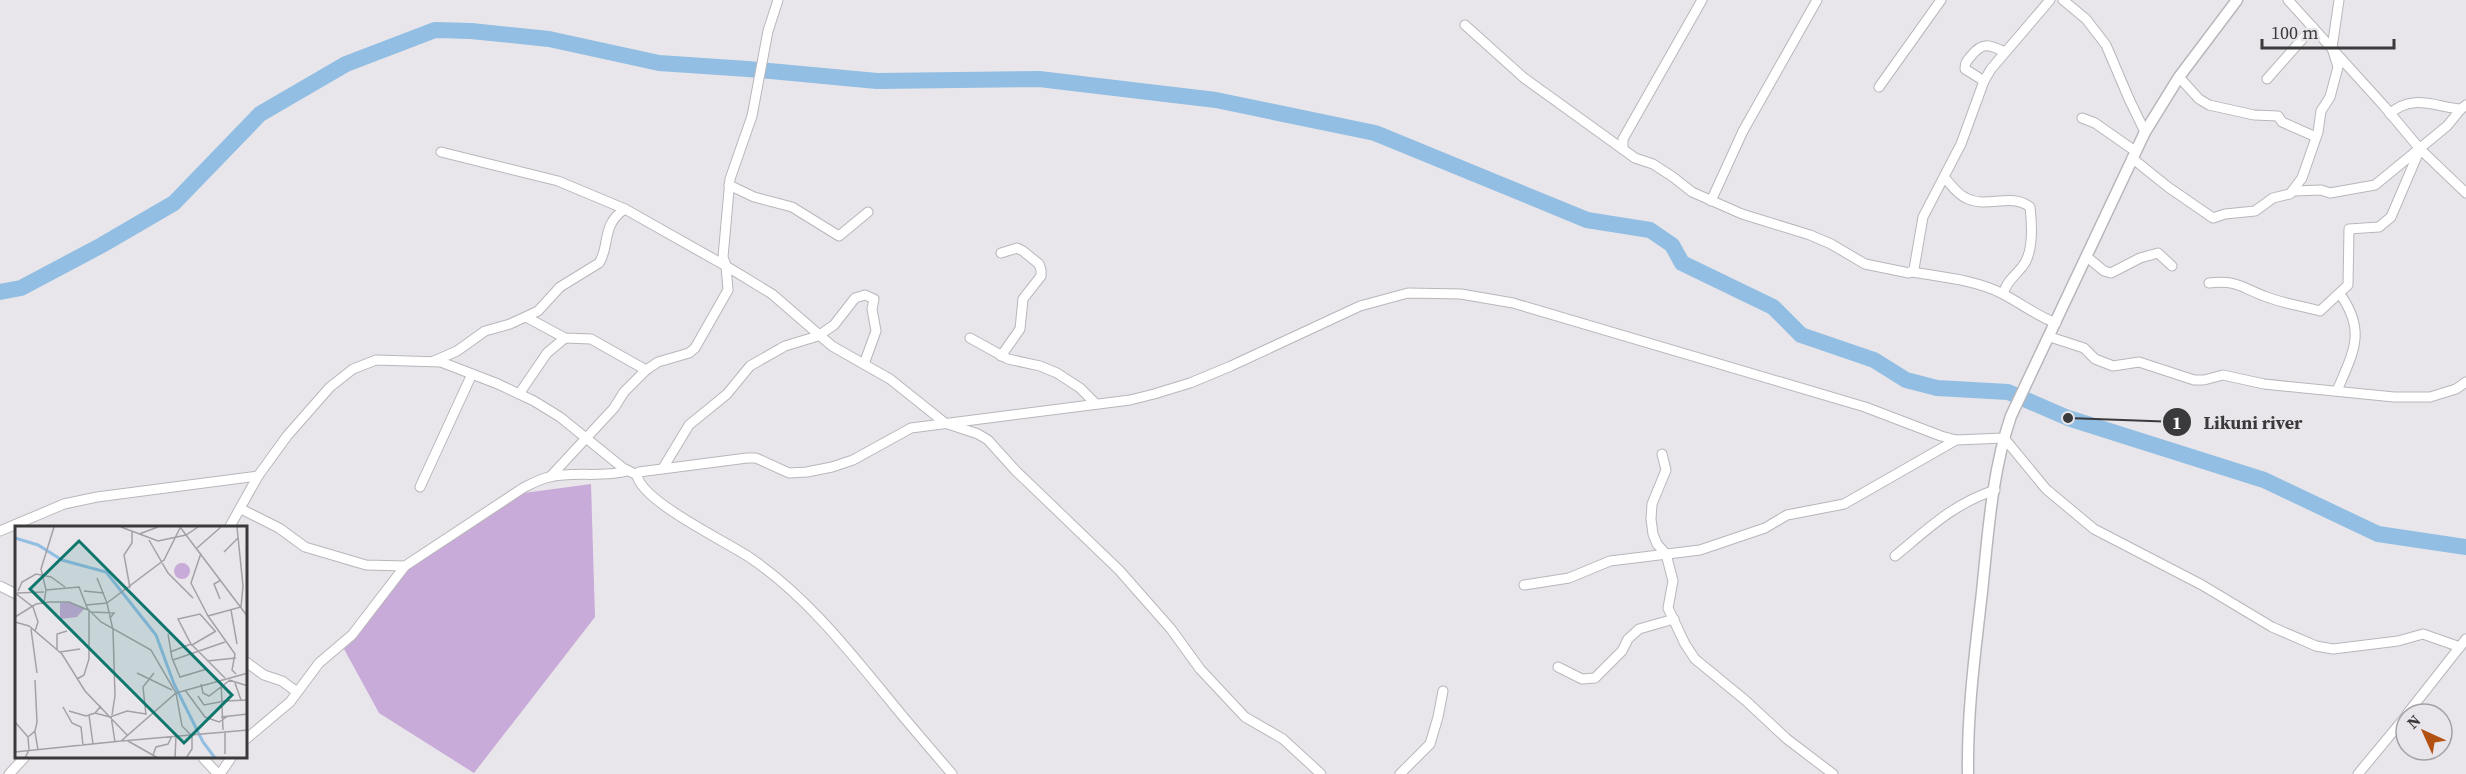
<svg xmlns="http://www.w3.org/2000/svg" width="2466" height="774" viewBox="0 0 2466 774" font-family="'Source Serif 4',serif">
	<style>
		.forest { fill: #c8abd8 }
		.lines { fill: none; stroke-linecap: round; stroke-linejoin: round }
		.river { stroke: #91bee2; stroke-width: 16 }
		.minor-casing { stroke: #b9b6bb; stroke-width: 11 }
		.tertiary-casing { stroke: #b9b6bb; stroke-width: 13 }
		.minor { stroke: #fff; stroke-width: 9 }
		.tertiary { stroke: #fff; stroke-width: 10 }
		.inset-river { fill: none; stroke: #91bee2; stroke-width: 3 }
		.inset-road { fill: none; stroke: #a3a1a5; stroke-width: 1.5 }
		.view { fill: #0f766e; fill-opacity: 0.15; stroke: #0f766e; stroke-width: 3 }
		.inset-edge { fill: none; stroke: #3a393b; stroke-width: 3 }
		.leader { fill: none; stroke: #3a393b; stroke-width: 2 }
		.callout-dot { fill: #3a393b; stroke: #e9e6eb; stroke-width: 2 }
		.mark-label { font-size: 18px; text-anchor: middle; font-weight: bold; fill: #fff }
		.callout-label { font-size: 18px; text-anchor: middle; font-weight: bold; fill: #3a393b; stroke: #e9e6eb; stroke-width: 6; stroke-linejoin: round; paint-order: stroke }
	</style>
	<rect width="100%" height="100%" fill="#e9e6eb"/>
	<path class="forest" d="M591,484L595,617L474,773L379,713L344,649L410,568L524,493Z"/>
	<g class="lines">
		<path class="river" d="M0,292L21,288L102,245L174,203L260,114L346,64L435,30L471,31L549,39L659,63L748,69L877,81L1039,79L1216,100L1375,133L1587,220L1650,230L1672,245L1682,263L1773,307L1801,335L1874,360L1906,380L1937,388L2008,392L2068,418L2264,480L2378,534L2466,547"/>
		<defs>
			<g id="minor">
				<path d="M778,0L768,31L752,116L730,179L723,257L726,266L772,294L832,346L890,379L945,423L978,434L988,440L1015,470L1119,570L1171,629L1200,669L1245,717L1283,739L1321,774"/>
				<path d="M2063,0L2086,19L2106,45L2129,99L2145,132"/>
				<path d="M2288,0L2384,106L2420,149L2466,193"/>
				<path d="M1465,25L1524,78L1635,158L1653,164L1673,177L1692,192L1742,214L1810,235L1831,244L1865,264L1909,273L1914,269L1923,217L1961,144L1984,81L1991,69L2050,0"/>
				<path d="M2179,77L2199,99L2209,105L2254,115L2278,116L2282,122L2316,137"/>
				<path d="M2267,79L2313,27"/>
				<path d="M1984,81L1965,69C1965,62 1967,61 1971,56C1983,41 1990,45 2005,52"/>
				<path d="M1879,87L1941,0"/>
				<path d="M2390,114C2411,93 2436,107 2461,109L2466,105"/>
				<path d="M2082,118L2095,123L2135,151"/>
				<path d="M1623,149V139L1702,0"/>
				<path d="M441,152L558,181L625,209L726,266L728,290L695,348L689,353L658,362L646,370L624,392L614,408L550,477"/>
				<path d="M2132,158L2168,187L2213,218L2225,214L2255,211L2273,198L2290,194L2302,178L2318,132L2321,111L2330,97L2338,67L2332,48L2339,0"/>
				<path d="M1945,178C1951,185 1958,195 1966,198C1987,209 2011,192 2030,207C2032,224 2034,253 2022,267C2013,278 2008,280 2003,293"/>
				<path d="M729,185L754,197L792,207L839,236L868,212"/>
				<path d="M2294,191L2321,190L2330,193L2375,185L2447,126L2461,109"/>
				<path d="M1711,201L1743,131L1817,0"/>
				<path d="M2087,257L2104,271L2111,273L2140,258L2158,253L2172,266"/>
				<path d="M1912,272C1942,277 1976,280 2003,294C2022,304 2037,316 2056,323"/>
				<path d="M2209,283C2238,280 2240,287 2264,296C2281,303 2302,306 2320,311L2348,285L2349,229L2379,227L2391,217L2420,149"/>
				<path d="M526,317L565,338L591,339L646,370"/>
				<path d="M2050,337L2084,348L2095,359L2113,366L2139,362L2194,380H2204L2223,375L2264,384L2394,397H2430L2456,389L2466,382"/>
				<path d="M970,338L1008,359L1040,366L1057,373L1080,388L1096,404"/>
				<path d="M1001,356L1020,329L1023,299L1041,276V270L1039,264L1023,251L1017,248L1001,253"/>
				<path d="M434,361L457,351L485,331L510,324L538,311L560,287L599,263C610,247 601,224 625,209"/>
				<path d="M2337,391C2353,352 2367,332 2340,294"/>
				<path d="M519,394L547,353L565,338"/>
				<path d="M1662,454L1666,470L1652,504L1651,519L1653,534L1657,544L1666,554L1673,581L1668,608L1685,644L1695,659L1745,700L1787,739L1833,774"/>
				<path d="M663,468L689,425L727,394L750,366L785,346L818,336L834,325L855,298L865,295L874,299L872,309L876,331L864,364"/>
				<path d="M420,487L472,374"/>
				<path d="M241,509L279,528L305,547L366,565L405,566"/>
				<path d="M229,528L258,476L287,436L330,387L353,369L376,360L441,362L498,384L534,401L560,417L623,468L637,475"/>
				<path d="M0,531L64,504L97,497L258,476"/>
				<path d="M1895,556C1929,528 1953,504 1995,490"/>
				<path d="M1524,585L1569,578L1610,561L1700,550L1765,528L1787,515L1844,504L1956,440"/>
				<path d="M0,586L16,594"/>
				<path d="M246,662L264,675L282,681L297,692"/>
				<path d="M1558,667L1582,679L1595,678L1622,651L1628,639L1639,629L1674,619"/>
				<path d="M2407,714L2466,639"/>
				<path d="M246,739L290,702L319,663L352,635L405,566L523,488C531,484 540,479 549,477C575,471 600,478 628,471"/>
				<path d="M203,758L218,774"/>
				<path d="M9,774L24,758"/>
				<path d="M220,774L231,758"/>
				<path d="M952,774C930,748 908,723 887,697C846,647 804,594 749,557C725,541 641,501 637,475L639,472L747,458H756L789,473L807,472L832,467L853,460L911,428L1130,400L1154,394L1190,383L1231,366L1360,306L1408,293L1461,294L1513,303L1865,407L1941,436L1956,440L2004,438L2046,489L2094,529L2202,585L2272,627L2316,646L2333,649L2398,641L2423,634L2460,647"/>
				<path d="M1400,774L1430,744L1438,717L1443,691"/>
				<path d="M2358,774L2406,716"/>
			</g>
			<path id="tertiary" d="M1968,774C1967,713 1975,653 1982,592C1988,534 1992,471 2011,416L2145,132L2179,77L2237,0"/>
		</defs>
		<use href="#minor" class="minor-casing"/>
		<use href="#tertiary" class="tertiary-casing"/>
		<use href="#minor" class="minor"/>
		<use href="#tertiary" class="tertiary"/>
	</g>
	<g transform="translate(15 526)">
		<rect width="232" height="232" fill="#e9e6eb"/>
		<path d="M159 45a8 8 0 1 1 16 0a8 8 0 1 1-16 0ZM54,76L70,82L62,91L45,93V77Z" fill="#c8abd8"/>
		<path class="inset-river" d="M0,12L23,19L47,34L91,46L141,109L159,158L188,216L200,232"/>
		<path class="inset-road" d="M106,1L143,15L171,9L183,1M165,1L233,91M124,8L143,1M134,14L153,47L178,72M182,22L206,1M209,26L223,12M186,27L176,57L193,90M115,62L109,29L117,17V6M31,64L64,61L73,84M3,65L7,56L21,48L36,51L50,61M69,65L89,67M0,67L18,81L23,96L20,105M2,67L29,66M205,73L199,58L206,54M29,77L31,64L26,43L39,1M71,79L92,77L82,52M216,84L222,118M76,86L99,87L95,92M0,91L21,78L34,76H54L73,84M0,96L14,100L47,128L70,165L113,210M16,103L22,147M201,105L177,119L210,152M153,108L157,132L165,151L192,143M177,120L163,93L185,88L200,105M42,123V108L52,105M45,126L65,123M155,126L176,118M158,134L210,116M192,135L221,132M122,147L157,164M221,148L217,144L220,128L193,90L226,81L228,60L222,1M62,153L69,149L74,133V84L86,96L136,124L161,167L167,200L176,209M206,154L208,204M214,154L233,160M220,157L226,174M186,158L188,167L194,170L215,154M170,164L190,191L204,196L213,190M183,170L189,179L210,175M210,175L233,174M48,181L57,197L66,201L68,219M54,185L71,190L80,187L86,180M80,187L95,191L112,185L131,188M74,189L78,218M97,189L100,170L98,104L92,77L149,34L165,2M131,189L128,161L139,147M96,190L100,216M206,191L233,188M0,196L13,211L14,224L10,232M20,206L23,224M13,211L20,205L22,196L20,154M107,215L233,204M113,215L143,232M0,226L106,215L161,167L233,147M210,228V205M138,229L141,221L153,218L157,210M160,232L161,210M171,232L177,223V209"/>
		<path class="view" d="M64,15L217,169L169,217L15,63Z"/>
		<rect width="232" height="232" class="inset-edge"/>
	</g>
	<path class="leader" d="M2068 418L2177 422"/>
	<g class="callout-dot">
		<circle cx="2068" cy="418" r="6"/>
		<circle cx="2177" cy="422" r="15"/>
	</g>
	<g class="mark-label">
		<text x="2177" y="429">1</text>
	</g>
	<g class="callout-label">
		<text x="2253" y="429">Likuni river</text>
	</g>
	<g transform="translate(2424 732) rotate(315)"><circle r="28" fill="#e9e6eb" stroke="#a3a1a5" stroke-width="1.5"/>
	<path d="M0-4.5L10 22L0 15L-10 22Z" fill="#b35113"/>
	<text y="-9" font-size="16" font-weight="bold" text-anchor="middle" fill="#3a393b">N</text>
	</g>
	<path d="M2262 39v9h132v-9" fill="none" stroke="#3a393b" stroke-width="3"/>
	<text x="2271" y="39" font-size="18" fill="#3a393b" stroke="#e9e6eb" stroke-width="4.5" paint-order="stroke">100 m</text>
</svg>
